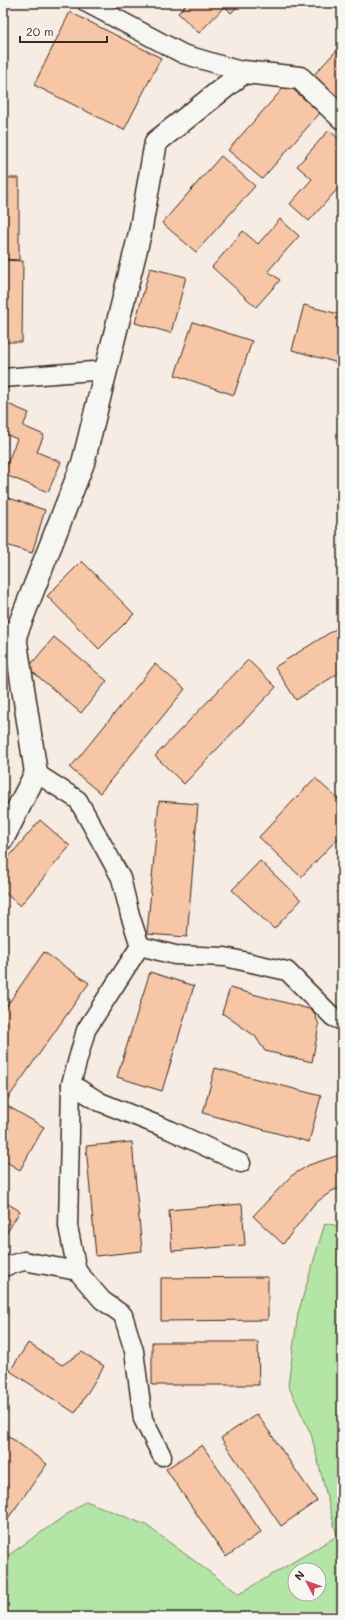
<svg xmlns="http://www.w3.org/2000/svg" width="345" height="1620" viewBox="0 0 345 1620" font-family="Mali,sans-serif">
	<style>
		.green { fill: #b3e5a6; stroke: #778862; fill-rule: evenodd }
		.building { fill: #f7c6a6; stroke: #3b2a1e }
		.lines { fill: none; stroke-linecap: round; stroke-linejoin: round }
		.lane-casing { stroke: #3b2a1e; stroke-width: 21 }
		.street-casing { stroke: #3b2a1e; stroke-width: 25 }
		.lane { stroke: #f6f6f2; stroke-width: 18 }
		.street { stroke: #f6f6f2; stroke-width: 22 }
	</style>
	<rect width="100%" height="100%" fill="#f6ece3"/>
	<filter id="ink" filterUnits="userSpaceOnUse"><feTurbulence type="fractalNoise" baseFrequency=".025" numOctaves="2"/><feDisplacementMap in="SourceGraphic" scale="8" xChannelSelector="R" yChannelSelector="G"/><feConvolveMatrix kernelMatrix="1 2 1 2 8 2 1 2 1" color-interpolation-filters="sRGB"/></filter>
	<g filter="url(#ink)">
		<path class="green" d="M325,1223L342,1227V1617H3V1559L86,1501L146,1525L239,1594L337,1536L311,1434L288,1385L298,1313ZM295,1570H319V1594H295Z"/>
		<g class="building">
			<path d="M188,3H241L231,13L225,6L199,33L178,13Z"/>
			<path d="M70,12L161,58L124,130L34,85Z"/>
			<path d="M336,51L342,56V108L310,79Z"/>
			<path d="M287,84L320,113L262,179L228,150Z"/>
			<path d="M329,130L342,142V189L340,186L309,221L290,204L312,179L297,166Z"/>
			<path d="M221,156L255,186L196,252L162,223Z"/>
			<path d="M3,178H19V260L3,259Z"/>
			<path d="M280,219L299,236L268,271L280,280L256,307L212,267L243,231L258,244Z"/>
			<path d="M3,260L23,261L22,342H3Z"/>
			<path d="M150,268L186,277L171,333L135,323Z"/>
			<path d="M342,302V364L292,350L304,305L338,314Z"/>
			<path d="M193,322L252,341L234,395L175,375Z"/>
			<path d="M3,402L29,413L23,426L44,435L37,452L61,462L48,492L3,474L17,439L3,433Z"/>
			<path d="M342,481V502L335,500Z"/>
			<path d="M3,496L45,510L32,553L3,544Z"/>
			<path d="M82,561L134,614L99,649L47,596Z"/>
			<path d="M342,625V671L296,700L275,667Z"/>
			<path d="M54,637L107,681L81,713L28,668Z"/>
			<path d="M248,660L276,687L184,784L155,756Z"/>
			<path d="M155,664L185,689L100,793L70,768Z"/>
			<path d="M315,778L342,803V834L301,877L259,837Z"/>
			<path d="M159,801L198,804L187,937L147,934Z"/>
			<path d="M40,820L70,846L20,906L3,891V864Z"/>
			<path d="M260,861L301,900L274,929L232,890Z"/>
			<path d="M44,952L89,983L4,1104L44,1127L20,1170L3,1160V1011Z"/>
			<path d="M150,972L194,986L162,1091L117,1077Z"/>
			<path d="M230,988L313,1010L319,1025L312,1062L265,1051L255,1036L222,1013Z"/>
			<path d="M215,1068L321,1096L309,1142L203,1113Z"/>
			<path d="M132,1142L142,1251L96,1256L86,1146Z"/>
			<path d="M342,1154V1187L332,1191L314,1204L283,1244L253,1216L291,1176L309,1165Z"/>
			<path d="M3,1201L20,1211L3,1239Z"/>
			<path d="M242,1204L245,1245L172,1251L169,1210Z"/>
			<path d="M268,1277V1320L161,1321V1278Z"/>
			<path d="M152,1342H258L259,1385H152Z"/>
			<path d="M28,1343L62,1365L82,1352L104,1366L75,1413L10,1371Z"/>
			<path d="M257,1414L317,1501L281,1526L221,1438Z"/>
			<path d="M3,1432L47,1464L4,1524H3Z"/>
			<path d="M202,1445L261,1532L226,1557L166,1469Z"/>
		</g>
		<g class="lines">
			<defs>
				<g id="lane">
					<path d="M87,3L183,54L244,72"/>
					<path d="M3,378L106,370"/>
					<path d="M36,773L78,800L121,878L130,915L140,946L175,955L225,957L287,971L333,1017L342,1021"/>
					<path d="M140,946L86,1030L71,1084L100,1102L170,1130L241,1163"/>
					<path d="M71,1084L68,1226L77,1271L102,1300L123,1315L134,1351L143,1419L162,1456"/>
					<path d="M3,1267L24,1261L77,1271"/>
				</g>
				<path id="street" d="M3,838L36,773L15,636L83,463L140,233L156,142L244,72L300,78L342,118"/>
			</defs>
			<use href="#lane" class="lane-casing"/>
			<use href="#street" class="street-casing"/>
			<use href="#lane" class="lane"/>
			<use href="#street" class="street"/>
		</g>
	</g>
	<rect width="345" height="1620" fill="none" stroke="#f6f6f2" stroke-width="16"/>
	<rect x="8" y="8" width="329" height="1604" fill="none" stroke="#3b2a1e" stroke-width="1.5" filter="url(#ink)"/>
	<g transform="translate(307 1582) rotate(311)"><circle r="19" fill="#f6f6f2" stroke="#aba49d"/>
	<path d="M0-3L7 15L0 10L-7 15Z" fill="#d1495b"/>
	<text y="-6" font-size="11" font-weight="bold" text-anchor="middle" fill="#3b2a1e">N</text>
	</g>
	<path d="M20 36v6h87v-6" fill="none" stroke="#3b2a1e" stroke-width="2"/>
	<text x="26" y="36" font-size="12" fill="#3b2a1e" stroke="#f6f6f2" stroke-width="3" paint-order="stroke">20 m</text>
</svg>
